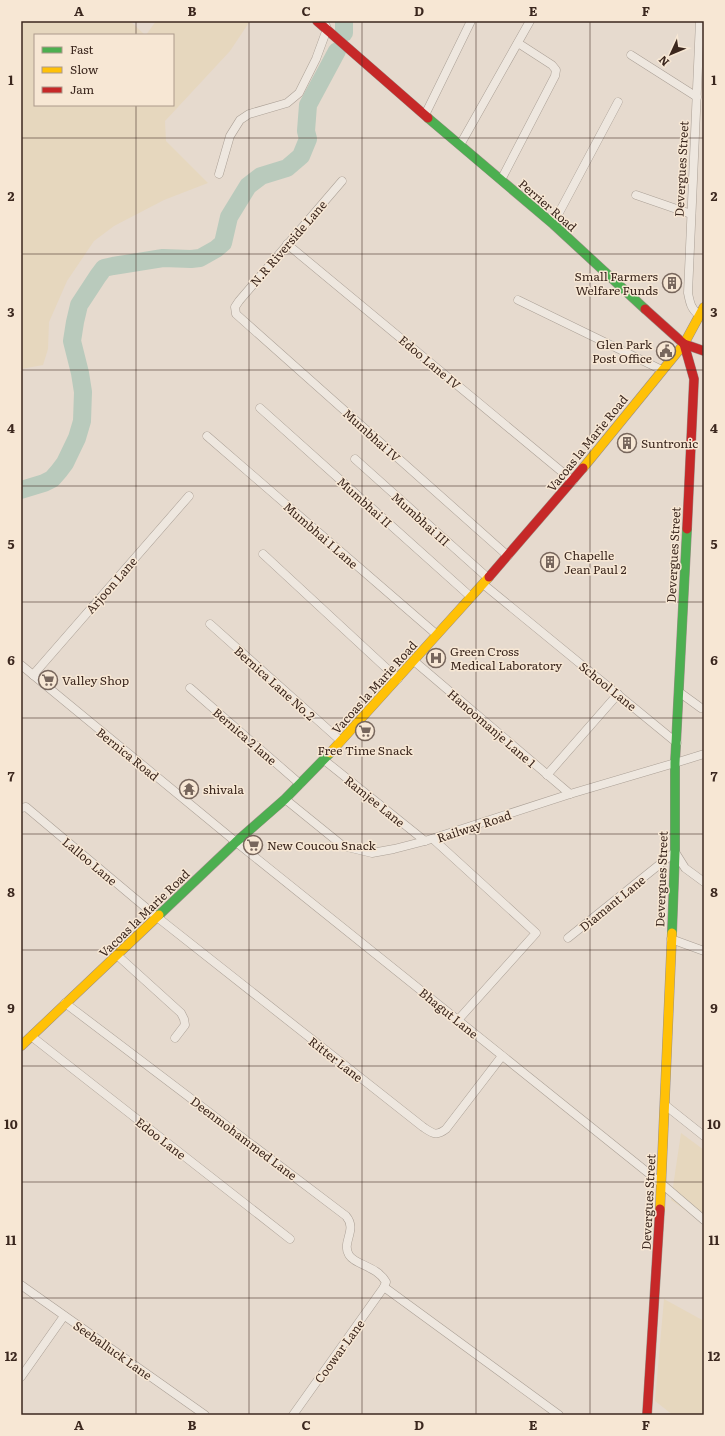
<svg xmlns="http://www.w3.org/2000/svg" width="725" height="1436" viewBox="0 0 725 1436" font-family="Literata,serif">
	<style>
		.farmland { fill: #e6d7be }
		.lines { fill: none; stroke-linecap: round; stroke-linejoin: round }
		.river { stroke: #b9cabc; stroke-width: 18 }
		.street-casing { stroke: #aba096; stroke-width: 9 }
		.fast-casing { stroke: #9b8f87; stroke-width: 10 }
		.slow-casing { stroke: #9b8f87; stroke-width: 10 }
		.jam-casing { stroke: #9b8f87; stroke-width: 10 }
		.street { stroke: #eee7df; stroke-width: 8 }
		.fast { stroke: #4caf50; stroke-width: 9 }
		.slow { stroke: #ffc107; stroke-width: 9 }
		.jam { stroke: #c62828; stroke-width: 9 }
		.grid { fill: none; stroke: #3b271e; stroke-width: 1; stroke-opacity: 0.55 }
		.labels { text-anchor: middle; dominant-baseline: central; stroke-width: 3; stroke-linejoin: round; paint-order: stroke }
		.street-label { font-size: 12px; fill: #3b271e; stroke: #f7e7d4 }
		.poi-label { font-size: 12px; fill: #3b271e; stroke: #f7e7d4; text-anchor: start }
		.neatline { fill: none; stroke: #3b271e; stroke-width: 1.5 }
		.grid-label { font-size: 13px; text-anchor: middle; font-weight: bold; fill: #3b271e }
	</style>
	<rect width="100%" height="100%" fill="#e6dace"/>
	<g class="farmland">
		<path d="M21,21H130L145,35H35V105H173V35H146L156,21H250L230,51L165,121L166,141L208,183L164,200L114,226L94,241L67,281L49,322L48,349L43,365L21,369Z"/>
		<path d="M681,1133L704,1150V1223L671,1200Z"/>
		<path d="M664,1299L704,1321V1415H673L655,1401Z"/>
	</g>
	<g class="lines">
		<g class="river">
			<path d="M344,21V33"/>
			<path d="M21,490L44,483L52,479L59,471L65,463L77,438L82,421L83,392L80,373L72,341L75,322L79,305L98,276L104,268L113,266L163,258L191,259L200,258L216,249L223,243L229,217L248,186L261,176L287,168L301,156L308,139L306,131L308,105L337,51"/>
		</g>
		<defs>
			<g id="street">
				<path d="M631,55L697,97"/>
				<path d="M425,115L471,21"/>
				<path d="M460,145L530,21"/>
				<path d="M219,174L230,136L240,120L249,114L287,103L299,93L316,59L327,29L326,26"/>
				<path d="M501,180L555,76L556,70L552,65L518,43"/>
				<path d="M342,181L239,301L235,307L236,314L508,556"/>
				<path d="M636,195L691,214"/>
				<path d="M553,224L618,102"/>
				<path d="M287,244L573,481"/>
				<path d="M518,300L662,370"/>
				<path d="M699,315C691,309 690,303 688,293L700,21"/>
				<path d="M260,408L471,597"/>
				<path d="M207,436L436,634"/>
				<path d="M355,459L488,578"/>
				<path d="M263,554L398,679"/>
				<path d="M483,584L677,743"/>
				<path d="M210,624L341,741"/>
				<path d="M414,661L570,794"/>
				<path d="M21,665L236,842L662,1184L704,1220"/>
				<path d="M33,675L189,496"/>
				<path d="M190,688L300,784"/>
				<path d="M679,692L701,708"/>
				<path d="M324,760L425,841"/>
				<path d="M547,775L618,694"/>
				<path d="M285,799L343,846L372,853L394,849L425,841L570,794L675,763L704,754"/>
				<path d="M21,808L26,807L157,917L423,1127C432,1133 436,1137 446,1129L502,1056"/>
				<path d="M433,839L536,933L458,1020"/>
				<path d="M568,938L675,852L685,868L704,882"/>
				<path d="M671,939L704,951"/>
				<path d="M117,955L181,1013L184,1019L185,1025L175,1038"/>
				<path d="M65,1003L346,1216C358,1230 341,1242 349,1255C355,1265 377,1266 386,1282L384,1287L293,1415"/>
				<path d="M31,1036L290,1239"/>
				<path d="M665,1105L704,1136"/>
				<path d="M21,1285L205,1415"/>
				<path d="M384,1287L559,1415"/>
				<path d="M21,1377L64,1316"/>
			</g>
			<g id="fast">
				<path d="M428,118L553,224L645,309"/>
				<path d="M159,915L236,842L285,799L330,753"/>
				<path d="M672,933L675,852V763L687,529"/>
			</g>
			<g id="slow">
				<path d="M583,468L684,344L704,307"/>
				<path d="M330,753L489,577"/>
				<path d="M21,1046L159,915"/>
				<path d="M660,1209L672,933"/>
			</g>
			<g id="jam">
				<path d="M317,21L428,118"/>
				<path d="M645,309L684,344L704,351"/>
				<path d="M684,344L694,379L687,529"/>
				<path d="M489,577L583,468"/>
				<path d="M647,1415L660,1209"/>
			</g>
		</defs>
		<use href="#street" class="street-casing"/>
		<use href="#fast" class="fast-casing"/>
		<use href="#slow" class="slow-casing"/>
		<use href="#jam" class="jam-casing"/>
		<use href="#street" class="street"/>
		<use href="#fast" class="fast"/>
		<use href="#slow" class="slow"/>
		<use href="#jam" class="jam"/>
	</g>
	<path class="grid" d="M136,21V35M249,21V1415M362,21V1415M476,21V1415M590,21V1415M136,105V1415M21,138H704M21,254H704M21,370H704M21,486H704M21,602H704M21,718H704M21,834H704M21,950H704M21,1066H704M21,1182H704M21,1298H704"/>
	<defs>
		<symbol id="building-ring" viewBox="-11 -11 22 22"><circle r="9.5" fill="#f7e7d4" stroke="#77665c" stroke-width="1.5"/><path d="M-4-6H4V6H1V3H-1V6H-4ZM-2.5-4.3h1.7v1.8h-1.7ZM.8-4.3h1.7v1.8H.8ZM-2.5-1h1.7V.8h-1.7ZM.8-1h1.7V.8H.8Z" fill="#77665c"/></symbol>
		<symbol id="civic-ring" viewBox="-11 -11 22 22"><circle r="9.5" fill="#f7e7d4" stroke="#77665c" stroke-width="1.5"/><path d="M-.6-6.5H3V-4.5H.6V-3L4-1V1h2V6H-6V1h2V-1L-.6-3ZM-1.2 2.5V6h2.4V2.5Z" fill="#77665c"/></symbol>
		<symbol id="hospital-ring" viewBox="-11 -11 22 22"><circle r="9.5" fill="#f7e7d4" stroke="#77665c" stroke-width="1.5"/><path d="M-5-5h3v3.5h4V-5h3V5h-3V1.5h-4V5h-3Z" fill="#77665c"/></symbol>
		<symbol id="supermarket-ring" viewBox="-11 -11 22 22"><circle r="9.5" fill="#f7e7d4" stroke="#77665c" stroke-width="1.5"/><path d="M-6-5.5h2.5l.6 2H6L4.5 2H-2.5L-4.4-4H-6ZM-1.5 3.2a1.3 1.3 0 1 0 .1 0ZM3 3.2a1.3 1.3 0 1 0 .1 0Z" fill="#77665c"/></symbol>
		<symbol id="temple-ring" viewBox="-11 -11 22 22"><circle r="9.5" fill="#f7e7d4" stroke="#77665c" stroke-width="1.5"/><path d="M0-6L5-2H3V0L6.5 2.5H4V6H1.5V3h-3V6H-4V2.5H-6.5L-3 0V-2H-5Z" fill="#77665c"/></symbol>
	</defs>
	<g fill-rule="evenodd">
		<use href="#building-ring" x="661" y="272" width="22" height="22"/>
		<use href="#civic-ring" x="655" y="340" width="22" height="22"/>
		<use href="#building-ring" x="616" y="432" width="22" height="22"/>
		<use href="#building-ring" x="539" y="551" width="22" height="22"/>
		<use href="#hospital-ring" x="425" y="647" width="22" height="22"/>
		<use href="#supermarket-ring" x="37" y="669" width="22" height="22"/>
		<use href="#supermarket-ring" x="354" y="720" width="22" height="22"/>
		<use href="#temple-ring" x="178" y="778" width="22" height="22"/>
		<use href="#supermarket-ring" x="242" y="834" width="22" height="22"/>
	</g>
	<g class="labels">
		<g class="street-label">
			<text transform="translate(681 169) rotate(-87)">Devergues Street</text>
			<text transform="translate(548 205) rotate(41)">Perrier Road</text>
			<text transform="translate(288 243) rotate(-49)">N.R Riverside Lane</text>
			<text transform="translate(430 362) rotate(40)">Edoo Lane IV</text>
			<text transform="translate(372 435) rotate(42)">Mumbhai IV</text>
			<text transform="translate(587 443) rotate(-51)">Vacoas la Marie Road</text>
			<text transform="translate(365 502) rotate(42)">Mumbhai II</text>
			<text transform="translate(421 519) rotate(42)">Mumbhai III</text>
			<text transform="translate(321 535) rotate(41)">Mumbhai I Lane</text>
			<text transform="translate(673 555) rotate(-87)">Devergues Street</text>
			<text transform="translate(111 585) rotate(-49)">Arjoon Lane</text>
			<text transform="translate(275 683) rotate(42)">Bernica Lane No.2</text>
			<text transform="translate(608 686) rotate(39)">School Lane</text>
			<text transform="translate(374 687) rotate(-48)">Vacoas la Marie Road</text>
			<text transform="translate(492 728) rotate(41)">Hanoomanje Lane 1</text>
			<text transform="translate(245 736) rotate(41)">Bernica 2 lane</text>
			<text transform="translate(128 754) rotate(39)">Bernica Road</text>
			<text transform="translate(375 801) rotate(39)">Ramjee Lane</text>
			<text transform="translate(474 826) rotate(-18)">Railway Road</text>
			<text transform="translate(90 861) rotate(40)">Lalloo Lane</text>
			<text transform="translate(661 879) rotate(-88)">Devergues Street</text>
			<text transform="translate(612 903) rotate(-39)">Diamant Lane</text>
			<text transform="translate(144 913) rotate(-44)">Vacoas la Marie Road</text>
			<text transform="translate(449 1013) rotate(39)">Bhagut Lane</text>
			<text transform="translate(336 1059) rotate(38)">Ritter Lane</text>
			<text transform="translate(161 1138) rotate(38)">Edoo Lane</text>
			<text transform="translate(244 1138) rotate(37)">Deenmohammed Lane</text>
			<text transform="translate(648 1202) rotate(-87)">Devergues Street</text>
			<text transform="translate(113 1350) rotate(35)">Seeballuck Lane</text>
			<text transform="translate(339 1351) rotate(-54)">Coowar Lane</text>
		</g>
		<g class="poi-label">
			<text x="658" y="276" text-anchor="end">Small Farmers<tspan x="658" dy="14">Welfare Funds</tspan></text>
			<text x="652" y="344" text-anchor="end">Glen Park<tspan x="652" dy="14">Post Office</tspan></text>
			<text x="641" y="443">Suntronic</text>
			<text x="564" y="555">Chapelle<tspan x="564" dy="14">Jean Paul 2</tspan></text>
			<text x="450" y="651">Green Cross<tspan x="450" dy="14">Medical Laboratory</tspan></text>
			<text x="62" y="680">Valley Shop</text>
			<text x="365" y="750" text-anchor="middle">Free Time Snack</text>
			<text x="203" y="789">shivala</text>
			<text x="267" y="845">New Coucou Snack</text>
		</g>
	</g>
	<rect width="725" height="1436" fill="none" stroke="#f7e7d4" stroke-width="44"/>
	<rect x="34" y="34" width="140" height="72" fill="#f7e7d4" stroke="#ac9a8b"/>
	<rect x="42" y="47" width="20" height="6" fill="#4caf50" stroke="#ac9a8b"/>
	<text x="70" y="54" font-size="12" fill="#3b271e">Fast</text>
	<rect x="42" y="67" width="20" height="6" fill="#ffc107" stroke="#ac9a8b"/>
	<text x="70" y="74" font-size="12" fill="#3b271e">Slow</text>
	<rect x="42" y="87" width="20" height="6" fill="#c62828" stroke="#ac9a8b"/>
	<text x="70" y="94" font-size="12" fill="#3b271e">Jam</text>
	<g transform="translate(671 54) rotate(226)" stroke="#f7e7d4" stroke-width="3" paint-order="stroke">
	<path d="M0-3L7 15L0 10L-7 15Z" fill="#3b271e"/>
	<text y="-6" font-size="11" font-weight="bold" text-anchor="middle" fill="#3b271e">N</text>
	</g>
	<rect x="22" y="22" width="681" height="1392" class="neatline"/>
	<g class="grid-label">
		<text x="79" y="16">A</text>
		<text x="192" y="16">B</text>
		<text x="306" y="16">C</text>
		<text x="419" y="16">D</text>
		<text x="533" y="16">E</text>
		<text x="646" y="16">F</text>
		<text x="11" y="85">1</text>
		<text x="714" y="85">1</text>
		<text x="11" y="201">2</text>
		<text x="714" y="201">2</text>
		<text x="11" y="317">3</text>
		<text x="714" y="317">3</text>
		<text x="11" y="433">4</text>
		<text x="714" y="433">4</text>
		<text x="11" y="549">5</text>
		<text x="714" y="549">5</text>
		<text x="11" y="665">6</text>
		<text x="714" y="665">6</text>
		<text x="11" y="781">7</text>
		<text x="714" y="781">7</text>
		<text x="11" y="897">8</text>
		<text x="714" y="897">8</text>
		<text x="11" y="1013">9</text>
		<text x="714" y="1013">9</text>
		<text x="11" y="1129">10</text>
		<text x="714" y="1129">10</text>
		<text x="11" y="1245">11</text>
		<text x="714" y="1245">11</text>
		<text x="11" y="1361">12</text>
		<text x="714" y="1361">12</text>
		<text x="79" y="1430">A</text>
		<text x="192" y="1430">B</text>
		<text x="306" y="1430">C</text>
		<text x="419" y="1430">D</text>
		<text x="533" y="1430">E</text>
		<text x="646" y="1430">F</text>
	</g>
</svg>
